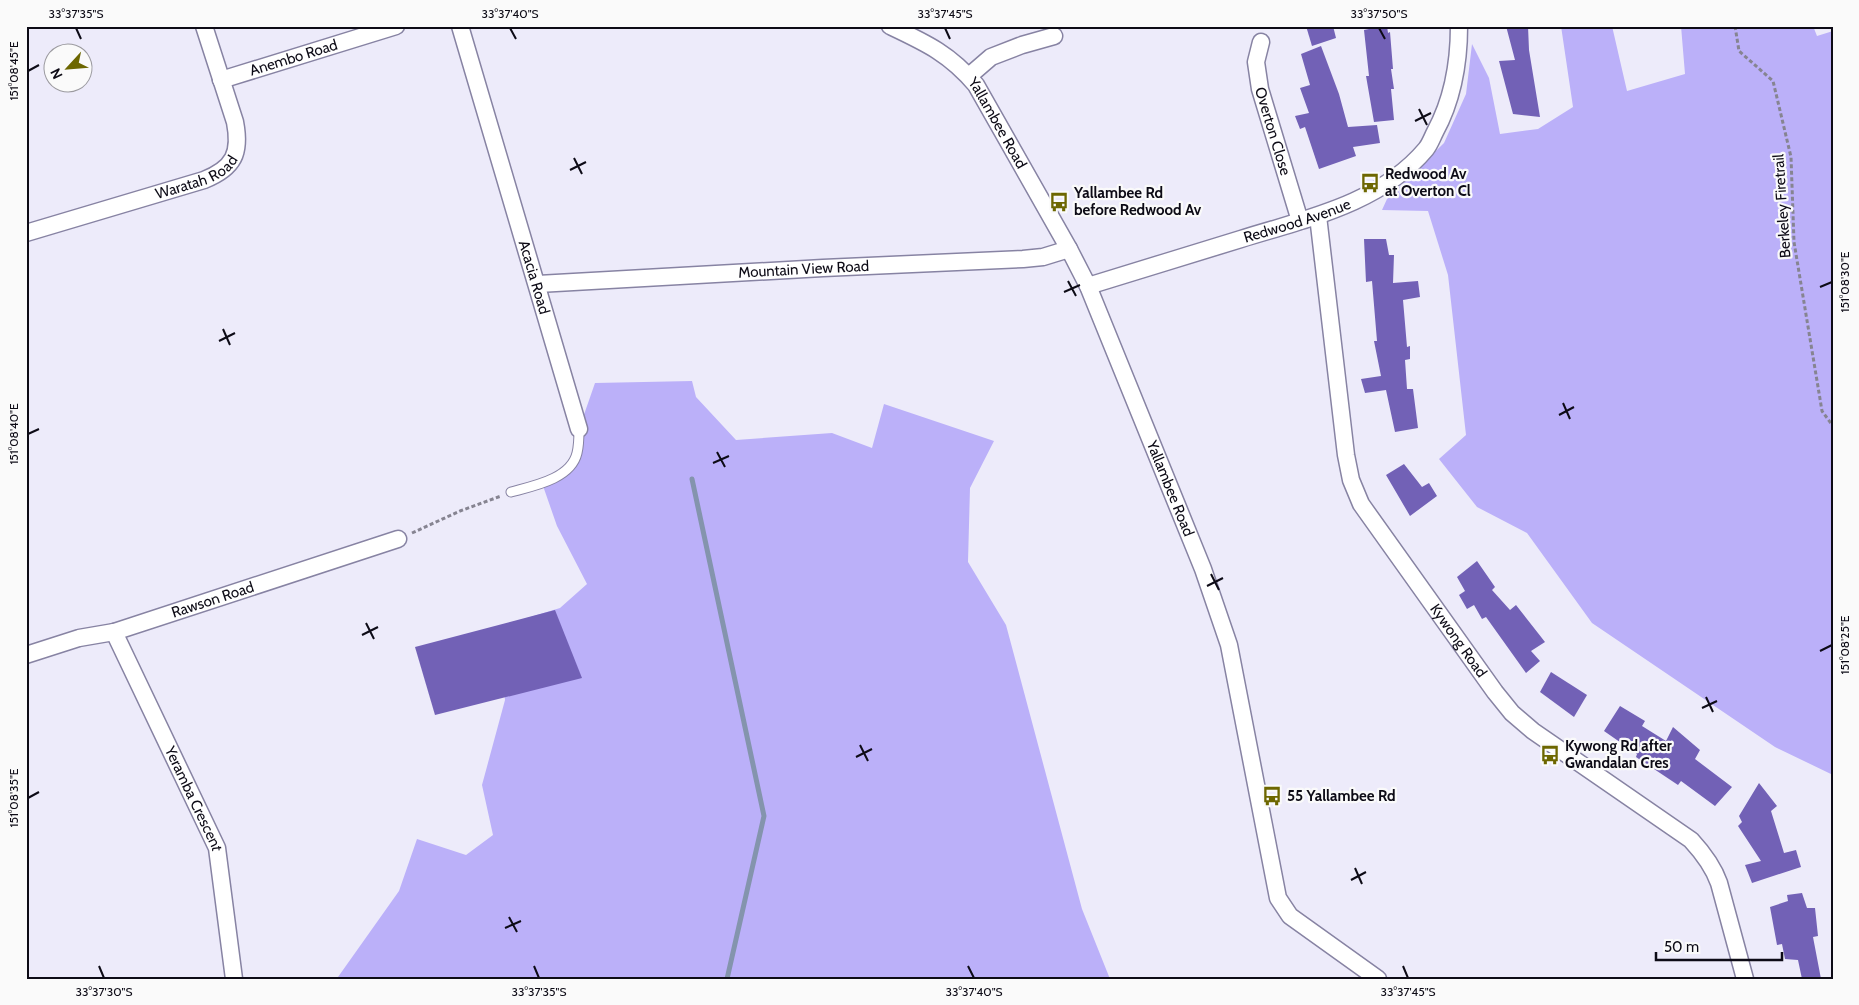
<svg xmlns="http://www.w3.org/2000/svg" width="1859" height="1005" viewBox="0 0 1859 1005" font-family="Cabin,sans-serif">
	<style>
		.forest { fill: #bbb0f9 }
		.lines { fill: none; stroke-linecap: round; stroke-linejoin: round }
		.stream { stroke: #8494ad; stroke-width: 5 }
		.building { fill: #7261b6 }
		.service-casing { stroke: #8783a3; stroke-width: 11 }
		.minor-casing { stroke: #8783a3; stroke-width: 19 }
		.path { stroke: #868491; stroke-width: 3; stroke-dasharray: 4 2.5; stroke-linecap: butt }
		.service { stroke: #fff; stroke-width: 9 }
		.minor { stroke: #fff; stroke-width: 16 }
		.ticks { fill: none; stroke: #0d0b16; stroke-width: 2 }
		.labels { text-anchor: middle; dominant-baseline: central; stroke-width: 4.5; stroke-linejoin: round; paint-order: stroke }
		.street-label { font-size: 15px; fill: #0d0b16; stroke: #fafafa }
		.poi-label { font-size: 15px; font-weight: bold; fill: #0d0b16; stroke: #fafafa; text-anchor: start }
		.neatline { fill: none; stroke: #0d0b16; stroke-width: 2 }
		.ticks-label { font-size: 12px; text-anchor: middle; fill: #0d0b16 }
	</style>
	<rect width="100%" height="100%" fill="#edebfa"/>
	<g class="forest">
		<path d="M1561,26H1612L1627,91L1685,74L1681,26H1813L1817,36L1833,31V775L1775,747L1592,623L1527,533L1477,507L1439,459L1466,435L1448,275L1428,211L1382,210L1387,199L1444,143L1466,94L1472,44L1489,78L1500,134L1538,129L1573,107Z"/>
		<path d="M692,381L696,397L736,440L832,433L872,448L884,404L994,441L970,488L968,562L1006,625L1082,909L1110,979H335L338,977L399,891L417,839L466,855L493,835L482,785L505,700L497,627L560,608L587,584L557,526L542,483L571,466L579,429L595,383Z"/>
	</g>
	<g class="lines">
		<path class="stream" d="M692,479L764,816L727,979"/>
	</g>
	<g class="building">
		<path d="M1306,26H1333L1336,38L1312,46Z"/>
		<path d="M1373,26H1387L1388,33L1390,32L1393,69H1391L1394,89H1391L1394,120L1374,122L1366,76H1369L1364,30L1374,28Z"/>
		<path d="M1506,26H1528L1529,50L1540,117L1513,114L1499,61L1515,60Z"/>
		<path d="M1321,46L1339,94L1348,127L1377,125L1380,143L1353,147L1356,156L1319,169L1305,127L1300,129L1295,116L1309,113L1300,88L1310,85L1301,54Z"/>
		<path d="M1364,239H1386L1389,255H1394L1393,283L1418,281L1420,297L1403,300L1407,347L1410,346V359L1405,360L1407,389H1413L1418,428L1395,432L1386,390L1365,393L1361,379L1381,376L1374,341H1377L1372,281L1366,282Z"/>
		<path d="M1404,464L1422,487L1429,483L1437,496L1410,516L1386,475Z"/>
		<path d="M1477,561L1495,587L1492,590L1510,610L1516,605L1545,642L1531,651L1540,661L1526,673L1486,617L1482,619L1474,605L1467,609L1459,595L1465,591L1457,577Z"/>
		<path d="M555,610L582,678L435,715L415,647Z"/>
		<path d="M1551,672L1587,695L1574,717L1540,692Z"/>
		<path d="M1620,706L1645,721L1642,726L1666,741L1673,727L1700,750L1695,759L1732,787L1715,806L1681,781L1678,785L1636,757L1637,754L1604,731Z"/>
		<path d="M1759,783L1777,806L1771,811L1784,853L1796,850L1801,867L1752,883L1745,865L1761,861L1738,826L1742,822L1739,816Z"/>
		<path d="M1802,893L1807,908H1815L1818,936L1813,937L1821,979H1802L1798,960L1785,959L1782,944L1777,945L1770,907L1788,901L1787,895Z"/>
	</g>
	<g class="lines">
		<defs>
			<path id="service" d="M511,492C533,486 571,479 577,453C579,445 579,436 579,429"/>
			<g id="minor">
				<path id="s1" d="M460,26L579,429"/>
				<path id="s2" d="M890,26C926,43 950,54 976,85L1069,249L1088,286L1203,569L1229,645L1278,898L1290,916L1378,979"/>
				<path id="s3" d="M1261,42L1256,62L1260,89L1300,221"/>
				<path d="M969,76L991,57L1022,45L1054,36"/>
				<path id="s4" d="M221,80L396,26"/>
				<path id="s5" d="M1318,216L1346,455L1351,480L1361,504L1495,692L1512,713L1533,731L1691,840C1703,853 1713,866 1719,883L1745,979"/>
				<path id="s6" d="M26,233L204,180C234,168 241,153 235,122L204,26"/>
				<path id="s7" d="M538,284L823,268L1023,259L1043,257L1069,249"/>
				<path id="s8" d="M1088,286C1139,270 1190,255 1241,239C1305,219 1380,204 1426,149C1430,144 1432,138 1435,132C1453,99 1459,64 1459,26"/>
				<path id="s9" d="M114,632L217,848L234,979"/>
				<path id="s10" d="M26,655L79,638L114,632L398,539"/>
			</g>
		</defs>
		<use href="#service" class="service-casing"/>
		<use href="#minor" class="minor-casing"/>
		<g class="path">
			<path d="M1735,26L1739,51L1773,81L1791,157L1794,242L1822,411L1833,426"/>
			<path d="M412,533L460,511L501,496"/>
		</g>
		<use href="#service" class="service"/>
		<use href="#minor" class="minor"/>
	</g>
	<path class="ticks" d="M76,28L81,39M510,28L516,39M945,28L950,39M1379,28L1385,39M28,71L39,65M1419,109L1427,125M1415,121L1431,113M574,158L582,174M570,170L586,162M1068,281L1076,296M1820,287L1832,282M1064,292L1080,285M223,329L230,345M219,341L235,333M1563,403L1570,419M1559,415L1574,407M28,434L39,429M717,452L725,467M713,463L729,456M1211,574L1219,590M1207,586L1223,578M366,623L374,639M362,635L378,627M1820,651L1832,645M1706,697L1713,712M1702,708L1717,701M860,745L868,761M856,757L872,749M28,798L39,792M1355,868L1362,884M1351,880L1366,872M509,917L517,932M505,928L521,921M99,966L104,978M534,966L539,978M968,966L974,978M1403,966L1408,978"/>
	<defs>
		<symbol id="bus-bare" viewBox="-9 -9 18 18"><path d="M-5-6H5V4H4V6H2V4H-2V6H-4V4H-5ZM-3.5-4V0h7V-4ZM-3.5 1.2v1.5H-2V1.2ZM2 1.2v1.5H3.5V1.2Z" fill="#6d6700" stroke="#fafafa" stroke-width="2.5" paint-order="stroke"/></symbol>
	</defs>
	<g fill-rule="evenodd">
		<use href="#bus-bare" x="1356" y="169" width="28" height="28"/>
		<use href="#bus-bare" x="1045" y="188" width="28" height="28"/>
		<use href="#bus-bare" x="1536" y="741" width="28" height="28"/>
		<use href="#bus-bare" x="1258" y="782" width="28" height="28"/>
	</g>
	<g class="labels">
		<g class="street-label">
			<text stroke="none"><textPath href="#s4" startOffset="76">Anembo Road</textPath></text>
			<text stroke="none"><textPath href="#s2" startOffset="149">Yallambee Road</textPath></text>
			<text stroke="none"><textPath href="#s3" startOffset="92">Overton Close</textPath></text>
			<text stroke="none"><textPath href="#s6" startOffset="180">Waratah Road</textPath></text>
			<text transform="translate(1782 206) rotate(-94)">Berkeley Firetrail</text>
			<text stroke="none"><textPath href="#s8" startOffset="219">Redwood Avenue</textPath></text>
			<text stroke="none"><textPath href="#s7" startOffset="266">Mountain View Road</textPath></text>
			<text stroke="none"><textPath href="#s1" startOffset="262">Acacia Road</textPath></text>
			<text stroke="none"><textPath href="#s2" startOffset="554">Yallambee Road</textPath></text>
			<text stroke="none"><textPath href="#s10" startOffset="195">Rawson Road</textPath></text>
			<text stroke="none"><textPath href="#s5" startOffset="460">Kywong Road</textPath></text>
			<text stroke="none"><textPath href="#s9" startOffset="185">Yeramba Crescent</textPath></text>
		</g>
		<g class="poi-label">
			<text x="1385" y="174">Redwood Av<tspan x="1385" dy="17">at Overton Cl</tspan></text>
			<text x="1074" y="193">Yallambee Rd<tspan x="1074" dy="17">before Redwood Av</tspan></text>
			<text x="1565" y="746">Kywong Rd after<tspan x="1565" dy="17">Gwandalan Cres</tspan></text>
			<text x="1287" y="796">55 Yallambee Rd</text>
		</g>
	</g>
	<rect width="1859" height="1005" fill="none" stroke="#fafafa" stroke-width="55"/>
	<g transform="translate(68 68) rotate(244)"><circle r="24" fill="#fafafa" stroke="#9b9a9f"/>
	<path d="M0-4L9 19L0 12L-9 19Z" fill="#6d6700"/>
	<text y="-8" font-size="14" font-weight="bold" text-anchor="middle" fill="#0d0b16">N</text>
	</g>
	<path d="M1656 952v8h126v-8" fill="none" stroke="#0d0b16" stroke-width="2.5"/>
	<text x="1664" y="952" font-size="15" fill="#0d0b16" stroke="#fafafa" stroke-width="4" paint-order="stroke">50 m</text>
	<rect x="28" y="28" width="1804" height="950" class="neatline"/>
	<g class="ticks-label">
		<text x="76" y="18">33°37'35"S</text>
		<text x="510" y="18">33°37'40"S</text>
		<text x="945" y="18">33°37'45"S</text>
		<text x="1379" y="18">33°37'50"S</text>
		<text transform="translate(14 71) rotate(-90)" y="4">151°08'45"E</text>
		<text transform="translate(1845 282) rotate(-90)" y="4">151°08'30"E</text>
		<text transform="translate(14 434) rotate(-90)" y="4">151°08'40"E</text>
		<text transform="translate(1845 645) rotate(-90)" y="4">151°08'25"E</text>
		<text transform="translate(14 798) rotate(-90)" y="4">151°08'35"E</text>
		<text x="104" y="996">33°37'30"S</text>
		<text x="539" y="996">33°37'35"S</text>
		<text x="974" y="996">33°37'40"S</text>
		<text x="1408" y="996">33°37'45"S</text>
	</g>
</svg>
